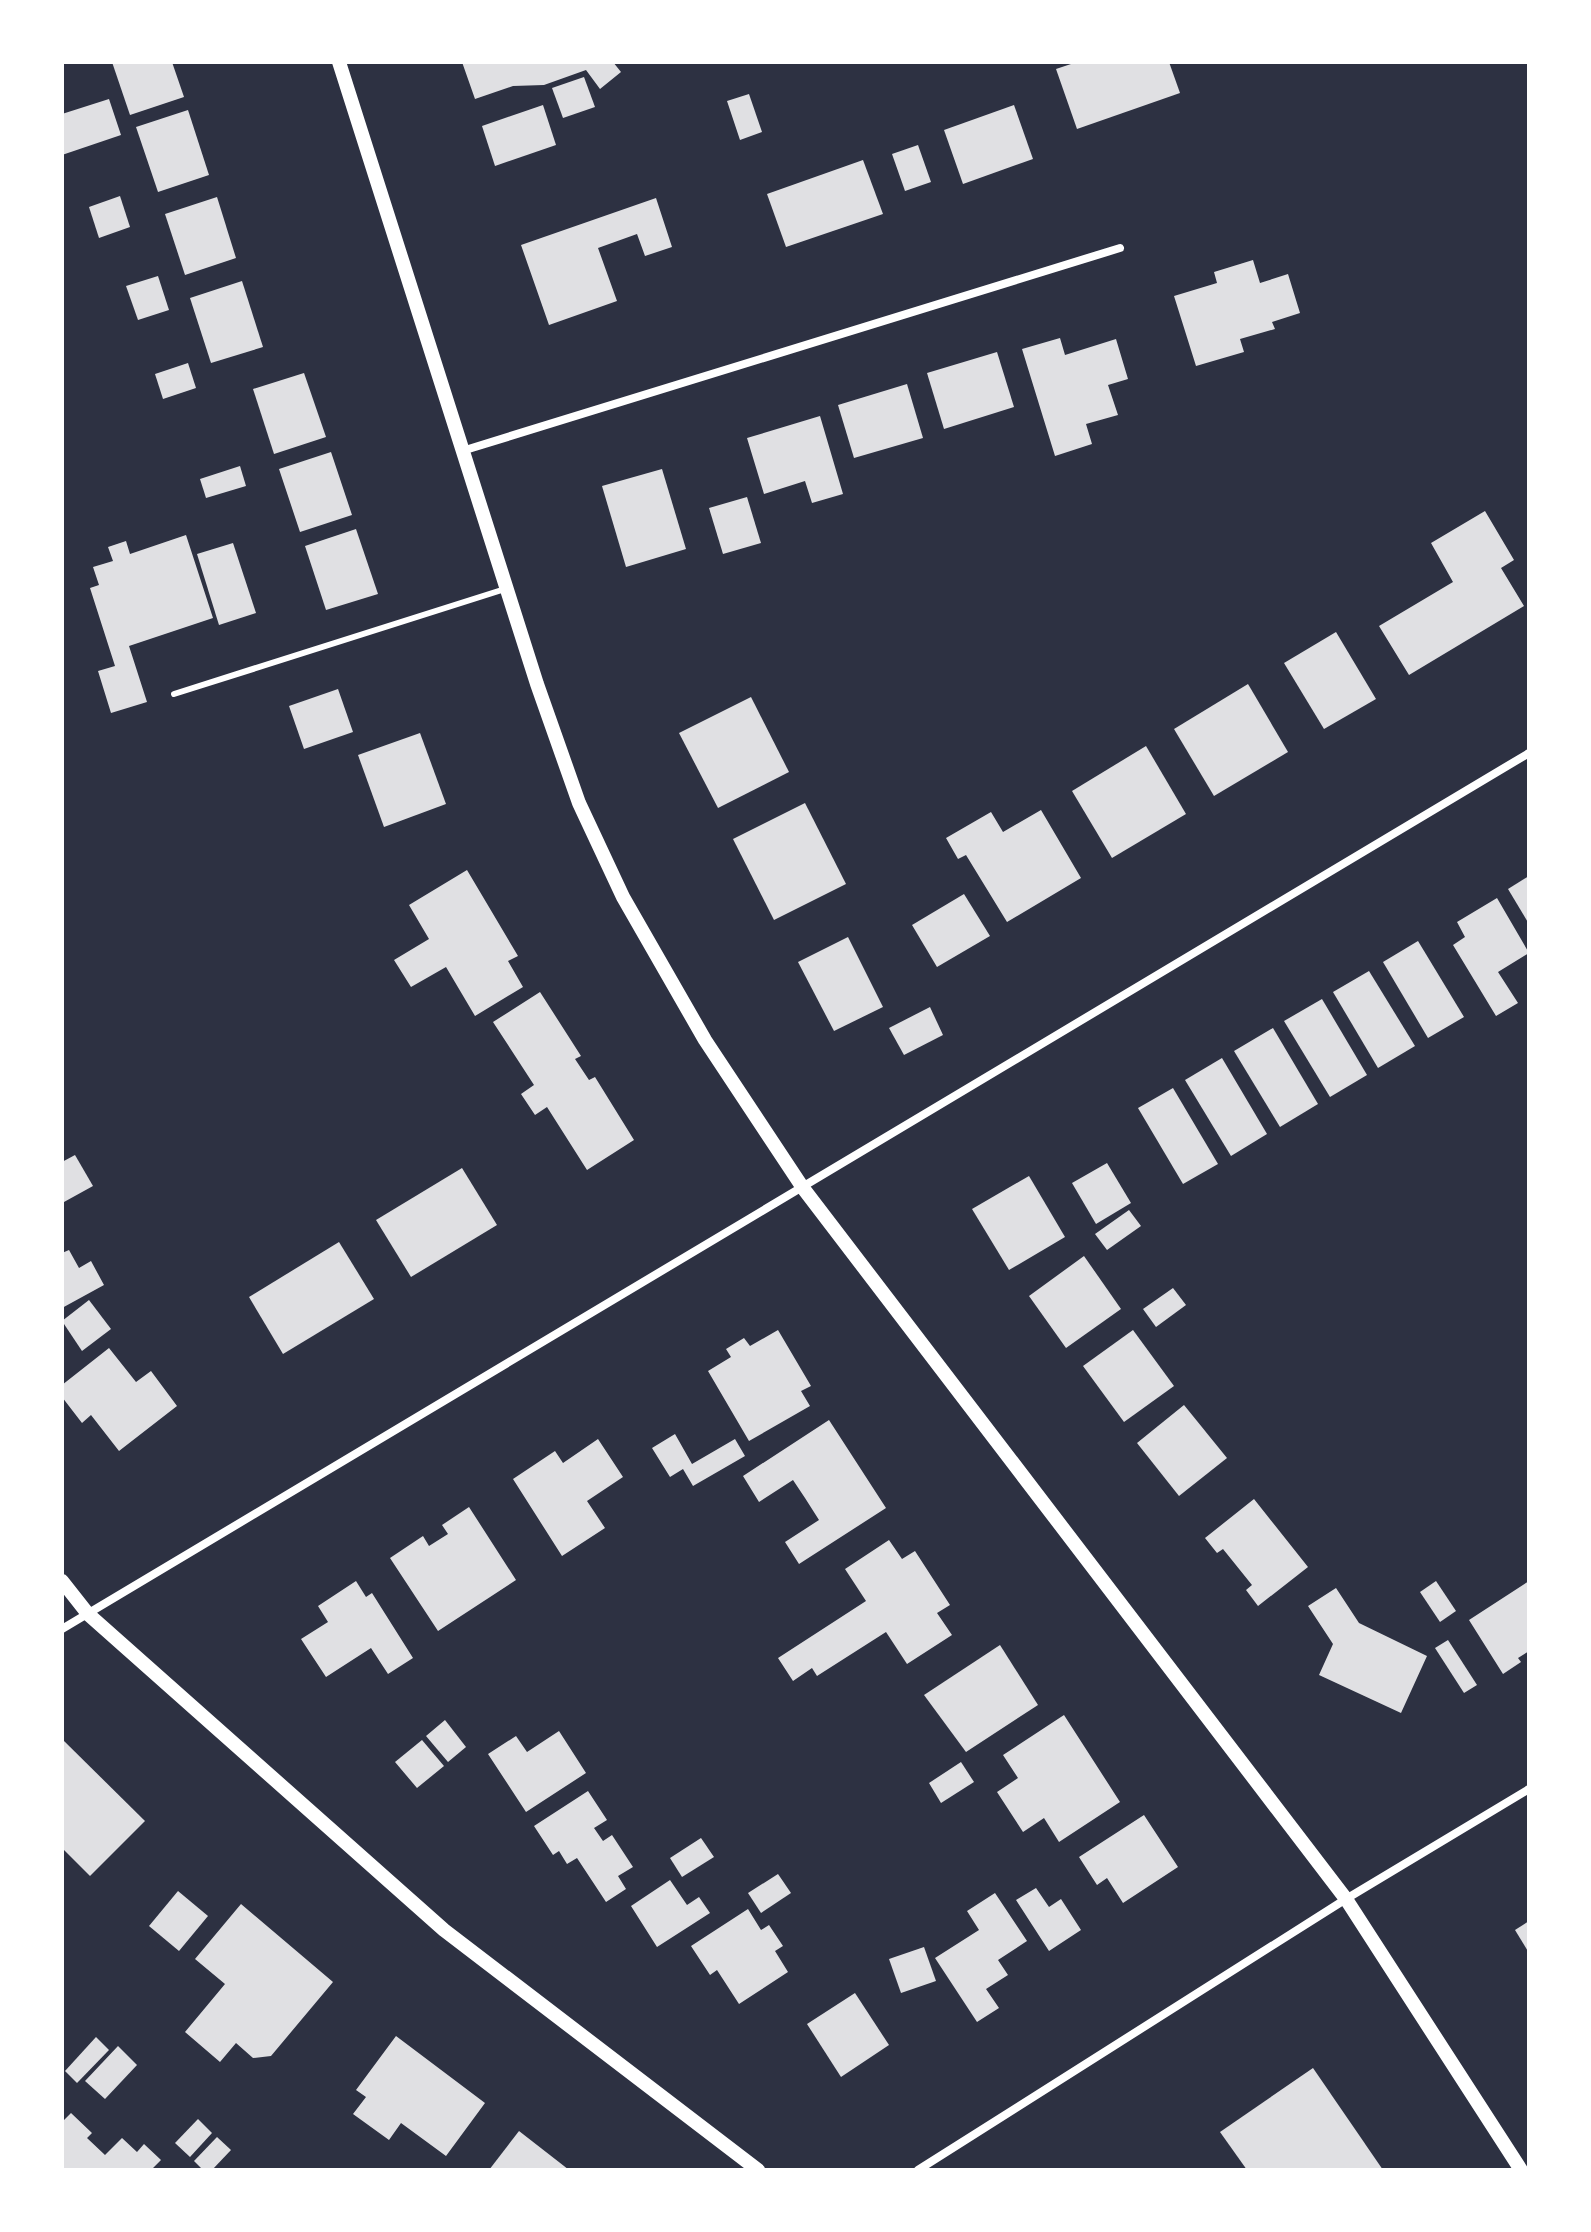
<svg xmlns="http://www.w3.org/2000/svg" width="1591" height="2232" viewBox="0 0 1591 2232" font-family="Commissioner,sans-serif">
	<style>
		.building { fill: #e0e0e3 }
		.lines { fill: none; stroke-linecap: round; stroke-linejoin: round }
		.service { stroke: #fff; stroke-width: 6 }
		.minor { stroke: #fff; stroke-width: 8 }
		.tertiary { stroke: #fff; stroke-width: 14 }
	</style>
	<rect width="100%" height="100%" fill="#2d3142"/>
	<g class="building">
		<path d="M112,62H172L184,97L130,115Z"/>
		<path d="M462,62H613L621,72L600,89L586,70L544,85L513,86L475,99Z"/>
		<path d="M1077,62H1169L1180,93L1077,129L1056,69Z"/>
		<path d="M584,77L595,107L563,118L552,88Z"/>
		<path d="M749,94L762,132L740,140L727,101Z"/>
		<path d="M109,99L121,135L62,155V114Z"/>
		<path d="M543,105L556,145L495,166L482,126Z"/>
		<path d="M1014,105L1033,159L963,184L944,130Z"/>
		<path d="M188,110L209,175L158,192L136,127Z"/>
		<path d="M918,145L931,182L905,191L892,154Z"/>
		<path d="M863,160L883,214L786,247L767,194Z"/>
		<path d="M120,196L130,227L99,238L89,207Z"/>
		<path d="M217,197L236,258L185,275L165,214Z"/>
		<path d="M656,198L672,247L645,256L637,234L598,248L617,301L549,325L521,245Z"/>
		<path d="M1253,260L1260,283L1288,274L1300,313L1272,322L1275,329L1240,339L1244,352L1196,366L1174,296L1217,283L1214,272Z"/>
		<path d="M158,276L169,310L138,320L126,286Z"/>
		<path d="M242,281L263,347L211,363L190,298Z"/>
		<path d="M1060,338L1065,355L1116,339L1128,379L1108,385L1118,415L1086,424L1092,444L1055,456L1022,349Z"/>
		<path d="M997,352L1014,407L944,429L927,373Z"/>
		<path d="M188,363L196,388L163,399L155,374Z"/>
		<path d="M304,373L326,437L274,454L253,389Z"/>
		<path d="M907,384L923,438L854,458L838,405Z"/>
		<path d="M820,416L843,494L812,503L805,481L764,494L747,438Z"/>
		<path d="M331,452L352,515L300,532L279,469Z"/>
		<path d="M240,466L246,486L206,498L200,479Z"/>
		<path d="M662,469L686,549L626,567L602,486Z"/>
		<path d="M747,497L761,543L723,554L709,508Z"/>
		<path d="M1485,511L1514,560L1501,568L1524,606L1409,675L1379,626L1453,582L1431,543Z"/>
		<path d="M356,529L378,594L326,610L305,546Z"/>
		<path d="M186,535L213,618L129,646L147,702L111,713L98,671L115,666L90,588L99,585L93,567L113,561L108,547L126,541L130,554Z"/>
		<path d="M233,543L256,613L219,625L197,554Z"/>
		<path d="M1336,632L1376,699L1324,729L1284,663Z"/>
		<path d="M1248,684L1288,752L1214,796L1174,729Z"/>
		<path d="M338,689L353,732L304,749L289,706Z"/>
		<path d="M751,697L789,772L718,808L679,733Z"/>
		<path d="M420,733L446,804L384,827L358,755Z"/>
		<path d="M1146,746L1186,814L1112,858L1072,791Z"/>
		<path d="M805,803L846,884L774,920L733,839Z"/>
		<path d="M1041,810L1081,878L1007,922L966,855L958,859L946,838L991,812L1003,832Z"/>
		<path d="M467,870L518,956L508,961L523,987L475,1016L446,967L411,987L394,960L429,939L409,905Z"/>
		<path d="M1529,876V924L1508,889Z"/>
		<path d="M964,894L990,936L937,967L912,925Z"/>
		<path d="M1497,898L1529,953L1498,972L1518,1003L1496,1016L1453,945L1465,937L1457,922Z"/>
		<path d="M848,937L883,1007L834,1031L798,962Z"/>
		<path d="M1418,941L1464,1017L1428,1038L1383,962Z"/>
		<path d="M1369,971L1415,1046L1378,1068L1333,992Z"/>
		<path d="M540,992L581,1056L575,1059L589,1080L595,1077L634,1140L587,1170L547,1107L535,1115L521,1094L534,1085L493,1022Z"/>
		<path d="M1322,999L1367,1075L1330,1097L1284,1021Z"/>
		<path d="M930,1007L943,1035L904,1055L889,1028Z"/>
		<path d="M1273,1028L1318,1104L1280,1127L1234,1051Z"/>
		<path d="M1222,1058L1267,1134L1231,1156L1185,1080Z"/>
		<path d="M1173,1088L1218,1164L1183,1184L1138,1108Z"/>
		<path d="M75,1155L93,1186L64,1202L62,1162Z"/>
		<path d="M1107,1163L1131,1203L1096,1224L1072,1183Z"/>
		<path d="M462,1168L497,1225L411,1277L376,1220Z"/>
		<path d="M1029,1176L1065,1237L1009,1270L972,1209Z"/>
		<path d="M1129,1210L1141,1226L1107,1250L1095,1234Z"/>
		<path d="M339,1242L374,1299L283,1354L249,1297Z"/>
		<path d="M69,1250L79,1268L91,1261L104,1285L62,1308V1253Z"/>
		<path d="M1084,1256L1121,1309L1066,1348L1029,1296Z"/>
		<path d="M1173,1288L1186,1305L1156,1327L1143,1309Z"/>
		<path d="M89,1300L111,1329L82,1351L62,1321Z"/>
		<path d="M778,1330L811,1386L801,1391L810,1406L749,1441L708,1371L731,1357L726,1349L744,1338L750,1346Z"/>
		<path d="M1133,1330L1174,1386L1124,1422L1083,1366Z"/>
		<path d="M109,1348L136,1382L151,1371L177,1406L119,1451L91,1415L82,1423L62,1397V1385Z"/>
		<path d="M1184,1405L1227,1458L1179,1496L1137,1443Z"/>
		<path d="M829,1420L886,1508L799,1564L785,1542L819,1520L805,1498L793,1480L759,1502L743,1476Z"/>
		<path d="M675,1434L692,1464L735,1439L745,1456L693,1486L683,1469L670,1477L652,1448Z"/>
		<path d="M598,1439L623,1477L587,1501L605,1528L562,1556L513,1479L555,1451L563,1463Z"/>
		<path d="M1254,1499L1308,1567L1258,1606L1246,1590L1252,1585L1223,1549L1217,1553L1205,1538Z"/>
		<path d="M469,1507L516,1580L438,1631L390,1558L423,1536L429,1546L448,1534L442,1525Z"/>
		<path d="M889,1540L902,1559L915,1551L950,1605L937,1613L952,1635L907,1664L886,1632L817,1676L812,1668L793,1681L778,1658L866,1601L845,1569Z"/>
		<path d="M356,1581L366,1597L372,1593L413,1658L388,1674L371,1648L326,1677L301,1639L328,1622L318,1606Z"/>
		<path d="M1436,1581L1456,1611L1440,1622L1420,1592Z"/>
		<path d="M1529,1581V1651L1518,1658L1521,1662L1503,1674L1469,1620Z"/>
		<path d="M1336,1588L1359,1623L1427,1656L1401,1713L1319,1675L1333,1644L1308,1606Z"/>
		<path d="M1448,1640L1477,1685L1464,1693L1435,1648Z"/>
		<path d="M1000,1645L1038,1705L966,1752L924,1695Z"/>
		<path d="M1064,1715L1120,1802L1059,1842L1044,1818L1023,1832L997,1792L1018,1778L1003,1755Z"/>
		<path d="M445,1720L466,1747L448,1762L426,1736Z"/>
		<path d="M559,1731L586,1773L526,1812L488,1754L516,1736L527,1752Z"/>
		<path d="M62,1739L145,1821L90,1876L62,1848Z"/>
		<path d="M422,1740L444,1766L417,1788L395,1762Z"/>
		<path d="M961,1762L974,1782L941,1803L929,1783Z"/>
		<path d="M588,1791L607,1820L594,1828L603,1841L612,1835L633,1867L618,1876L626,1889L606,1902L577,1858L567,1864L559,1851L553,1855L534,1826Z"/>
		<path d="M1144,1815L1178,1867L1123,1903L1107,1878L1097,1885L1079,1857Z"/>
		<path d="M701,1838L714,1857L682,1877L670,1858Z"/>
		<path d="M778,1874L791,1893L761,1913L748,1893Z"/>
		<path d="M670,1880L687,1905L699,1897L710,1913L657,1947L631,1906Z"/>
		<path d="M1036,1888L1049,1907L1061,1899L1081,1930L1049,1951L1016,1900Z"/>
		<path d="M178,1891L208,1916L179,1951L149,1926Z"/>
		<path d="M995,1893L1027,1941L998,1960L1008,1975L986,1989L999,2008L977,2022L935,1958L979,1930L967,1911Z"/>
		<path d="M241,1904L333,1982L271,2056L253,2058L236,2043L220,2062L185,2032L225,1984L195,1959Z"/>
		<path d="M748,1909L761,1930L769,1925L783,1946L775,1951L788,1972L739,2004L717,1970L710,1975L691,1946Z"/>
		<path d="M1529,1921V1953L1515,1930Z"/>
		<path d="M924,1947L936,1981L901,1993L889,1959Z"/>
		<path d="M855,1993L889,2045L841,2077L807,2024Z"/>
		<path d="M396,2036L485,2103L446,2156L401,2123L389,2140L353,2114L366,2097L356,2090Z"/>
		<path d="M96,2037L109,2050L77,2083L65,2071Z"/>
		<path d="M118,2046L137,2065L105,2099L85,2081Z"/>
		<path d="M1313,2068L1383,2170H1247L1220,2132Z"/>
		<path d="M71,2113L92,2133L87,2138L105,2155L122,2138L137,2152L144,2144L161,2160L151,2170H62V2122Z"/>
		<path d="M198,2119L212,2133L190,2157L175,2143Z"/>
		<path d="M519,2131L564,2166L569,2170H489Z"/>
		<path d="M217,2137L231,2150L212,2170H203L194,2161Z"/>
	</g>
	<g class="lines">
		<path class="service" d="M174,694L505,589"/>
		<g class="minor">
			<path d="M462,451L1120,248"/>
			<path d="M62,1629L1529,753"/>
			<path d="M918,2170L1346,1899L1529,1789"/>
		</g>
		<g class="tertiary">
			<path d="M339,62L537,684L579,803L623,897L705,1040L803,1188L1346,1899L1521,2170"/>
			<path d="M62,1581L88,1614L444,1930L758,2170"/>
		</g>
	</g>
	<rect width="1591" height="2232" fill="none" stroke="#ffffff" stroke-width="128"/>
</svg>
